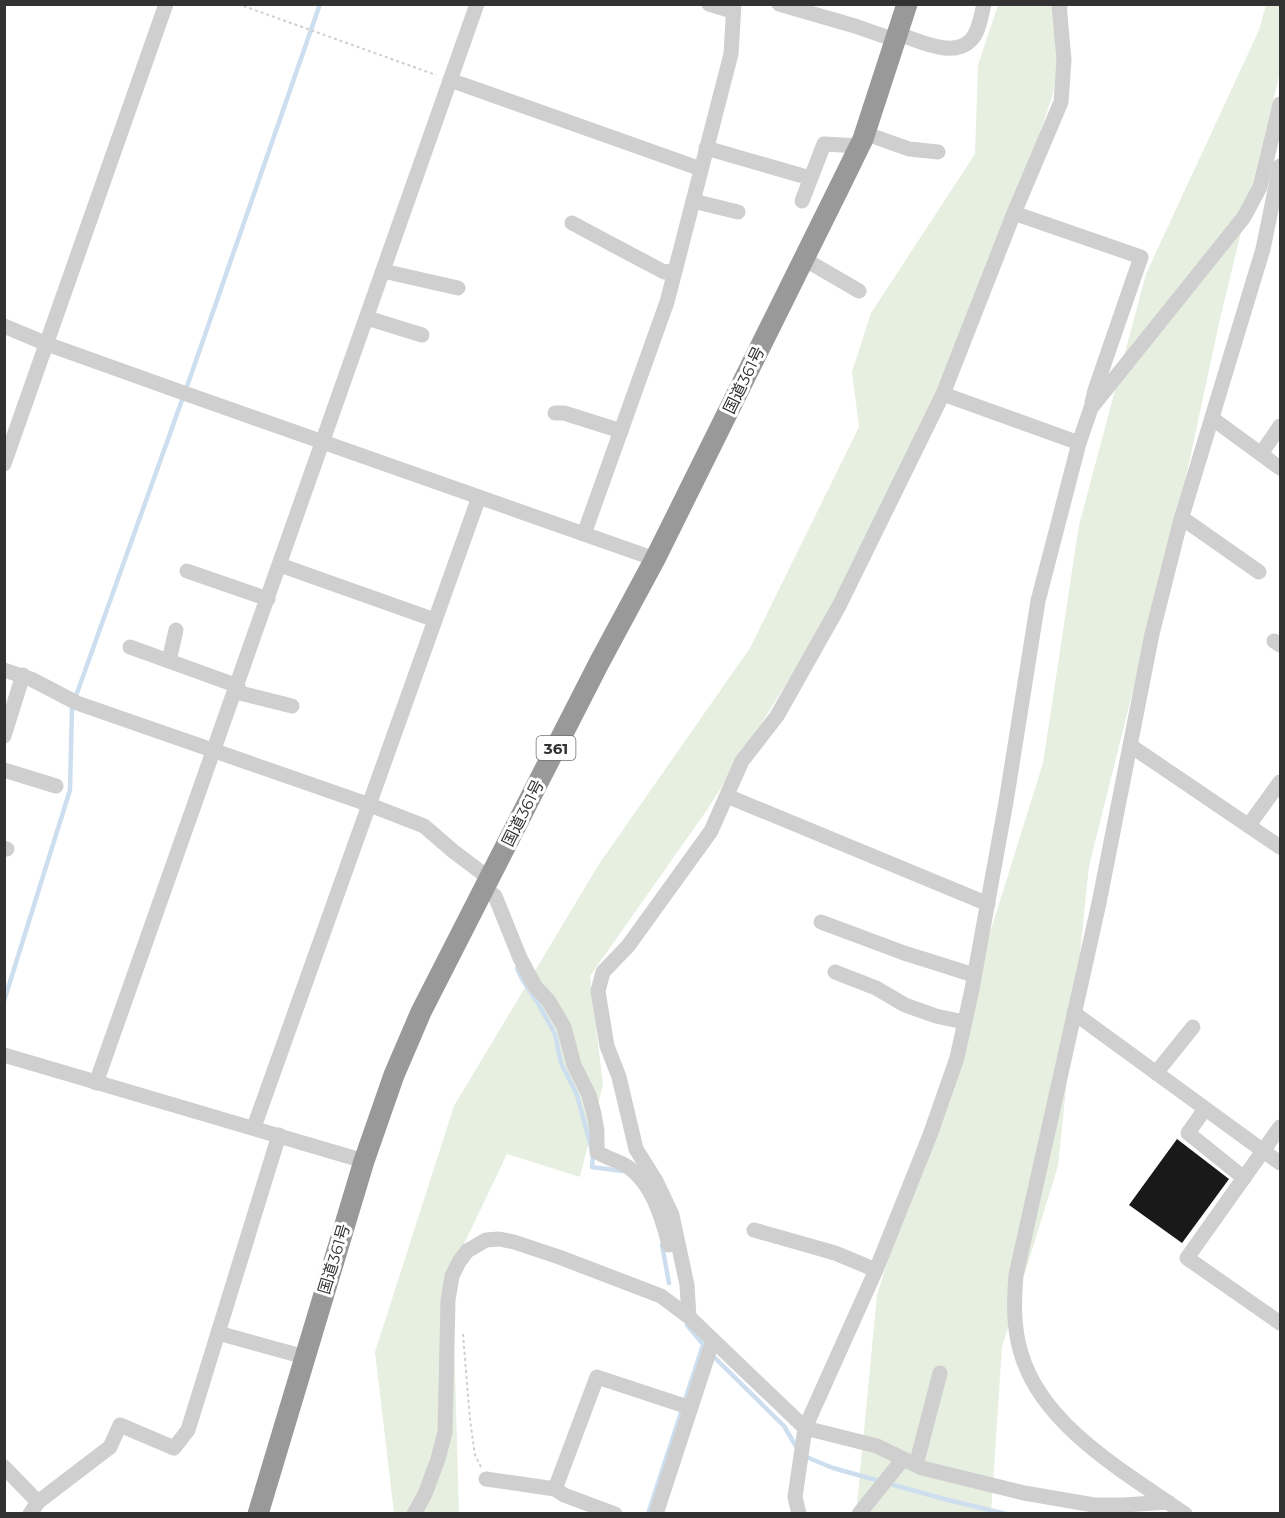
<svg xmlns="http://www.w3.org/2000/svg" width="1285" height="1518" viewBox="0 0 1285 1518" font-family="Montserrat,'Noto Sans JP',sans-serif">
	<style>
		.green { fill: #e7efe1 }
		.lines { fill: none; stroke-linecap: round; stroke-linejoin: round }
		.stream { stroke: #cddfef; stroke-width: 4.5 }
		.building { fill: #191919 }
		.path { stroke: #cfcfcf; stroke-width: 2; stroke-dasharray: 3 3; stroke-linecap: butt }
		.minor { stroke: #cfcfcf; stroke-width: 15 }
		.highway { stroke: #999; stroke-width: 21 }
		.labels { text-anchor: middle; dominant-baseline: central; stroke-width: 6; stroke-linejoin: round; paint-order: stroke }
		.shield { fill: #fff; stroke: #707070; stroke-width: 1.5 }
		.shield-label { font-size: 15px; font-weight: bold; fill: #323232 }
		.street-label { font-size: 16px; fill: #323232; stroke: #fff }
	</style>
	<rect width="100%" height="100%" fill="#fff"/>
	<g class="green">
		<path d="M998,5H1068L1053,94L996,264L883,530L707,810L590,976L603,1085L580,1177L507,1154L452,1269L459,1513H394L375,1352L454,1106L599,864L750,648L859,427L852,372L871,313L975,154L978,65Z"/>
		<path d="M1266,5H1280V72L1220,319L1183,491L1089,866L1058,1166L1002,1347L991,1513L856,1514L877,1295L1043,763L1079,525L1146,274L1259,30Z"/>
	</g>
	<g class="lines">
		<g class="stream">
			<path d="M517,968L522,979L539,1005L555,1034L561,1063L577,1095L593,1154L592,1167L622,1171"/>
			<path d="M4,1001L70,790L72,707L191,375L320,4"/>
			<path d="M662,1245L669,1283"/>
			<path d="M687,1325L707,1349"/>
			<path d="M712,1355L784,1426L797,1448"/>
			<path d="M804,1456L833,1468L944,1499L1006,1514"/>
			<path d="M648,1514L703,1345"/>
		</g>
	</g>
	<path class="building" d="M1177,1139L1229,1179L1182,1243L1129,1205Z"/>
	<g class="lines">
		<g class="path">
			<path d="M238,4L436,75"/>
			<path d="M463,1334L470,1420L475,1455L481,1467"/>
		</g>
		<g class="minor">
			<path d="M709,4L732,11"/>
			<path d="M779,4L855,26L895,40"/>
			<path d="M898,34C918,40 953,59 971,40C979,32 981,16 984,4"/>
			<path d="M450,80L701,169"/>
			<path d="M864,133L909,149L938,152"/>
			<path d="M706,148L810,178"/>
			<path d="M693,201L738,212"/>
			<path d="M802,201L824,144L859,146"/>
			<path d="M1014,213L1141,257L1095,390L1092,403"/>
			<path d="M572,223L664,272L675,271"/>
			<path d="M804,259L859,291"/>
			<path d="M383,271L458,288"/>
			<path d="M367,318L422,335"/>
			<path d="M4,326L47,344L181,392L655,559"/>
			<path d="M943,394L1079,443"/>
			<path d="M555,413H564L621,431"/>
			<path d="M1213,419L1280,468"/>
			<path d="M1261,454L1280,426"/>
			<path d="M4,464L166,4"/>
			<path d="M1182,518L1259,572"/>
			<path d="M584,534L667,302L731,54L734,4"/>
			<path d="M280,565L435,620"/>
			<path d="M187,571L268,599"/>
			<path d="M1274,641L1280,645"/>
			<path d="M130,647L238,686"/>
			<path d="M169,661L176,630"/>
			<path d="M4,670L31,679L77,703L370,805L424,826L453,851L490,879"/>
			<path d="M236,692L292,706"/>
			<path d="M4,736L23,675"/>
			<path d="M1131,746L1280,847"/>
			<path d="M4,770L56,786"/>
			<path d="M727,796L988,904"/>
			<path d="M1249,825L1280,782"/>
			<path d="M4,848L7,849"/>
			<path d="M485,888L495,896L520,958L535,986L548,1000L564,1027L574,1065L589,1095L594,1114L597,1131V1152C605,1157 615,1160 623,1164C651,1179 662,1217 669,1245"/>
			<path d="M821,922L904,953L974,975"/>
			<path d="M835,972L876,988L905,1005L936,1016L964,1022"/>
			<path d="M1074,1013L1280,1163"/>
			<path d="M4,1055L364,1161"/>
			<path d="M1156,1073L1193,1027"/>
			<path d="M96,1083L477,4"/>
			<path d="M1205,1109L1188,1133L1244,1178"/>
			<path d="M254,1127L479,497"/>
			<path d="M1280,1127L1187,1258L1280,1323"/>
			<path d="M279,1135L218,1333L305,1357"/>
			<path d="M754,1230L835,1253L876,1270"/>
			<path d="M689,1317L687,1285L672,1215L656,1181L636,1149L619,1077L607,1046L598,991L603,972L628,946L711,831L742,761L777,716L839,606L943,394L1014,213L1061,102L1064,60L1059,4"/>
			<path d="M916,1465L940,1373"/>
			<path d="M4,1467L38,1502L30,1514"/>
			<path d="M486,1479L555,1489L564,1495L615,1514"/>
			<path d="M555,1489L597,1377L691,1408"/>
			<path d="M38,1502L110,1447L120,1425L174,1448L188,1430L218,1333"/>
			<path d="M414,1514L425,1494L438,1459L445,1432L448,1300L452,1276L459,1262L467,1251L486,1240L499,1239L514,1242L559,1257L661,1296L689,1317L805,1428L877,1446L922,1468L1024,1493L1094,1505H1124L1168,1502"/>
			<path d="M656,1514L713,1340"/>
			<path d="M799,1514L795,1497L805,1428L876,1270L930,1135L957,1058L972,989L1006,802L1038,601L1079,443L1091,408L1244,217L1260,187L1280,104"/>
			<path d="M859,1514L903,1459"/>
			<path d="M1185,1514C1125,1472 1042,1426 1021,1353C1013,1327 1014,1301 1016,1275L1099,903L1152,634L1180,523L1263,249L1280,166"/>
		</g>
		<path class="highway" d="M258,1514L364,1161L394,1075L421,1012L599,663L655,559L840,186L863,139L907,4"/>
	</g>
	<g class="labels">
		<rect class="shield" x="536.5" y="736" width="39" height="24" rx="4.5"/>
		<g class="shield-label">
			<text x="556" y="748">361</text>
		</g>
		<g class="street-label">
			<text transform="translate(744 380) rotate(-64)">国道361号</text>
			<text transform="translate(523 813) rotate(-63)">国道361号</text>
			<text transform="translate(334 1259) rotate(-73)">国道361号</text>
		</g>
	</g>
	<rect width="1285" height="1518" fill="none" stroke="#323232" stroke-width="12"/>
</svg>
